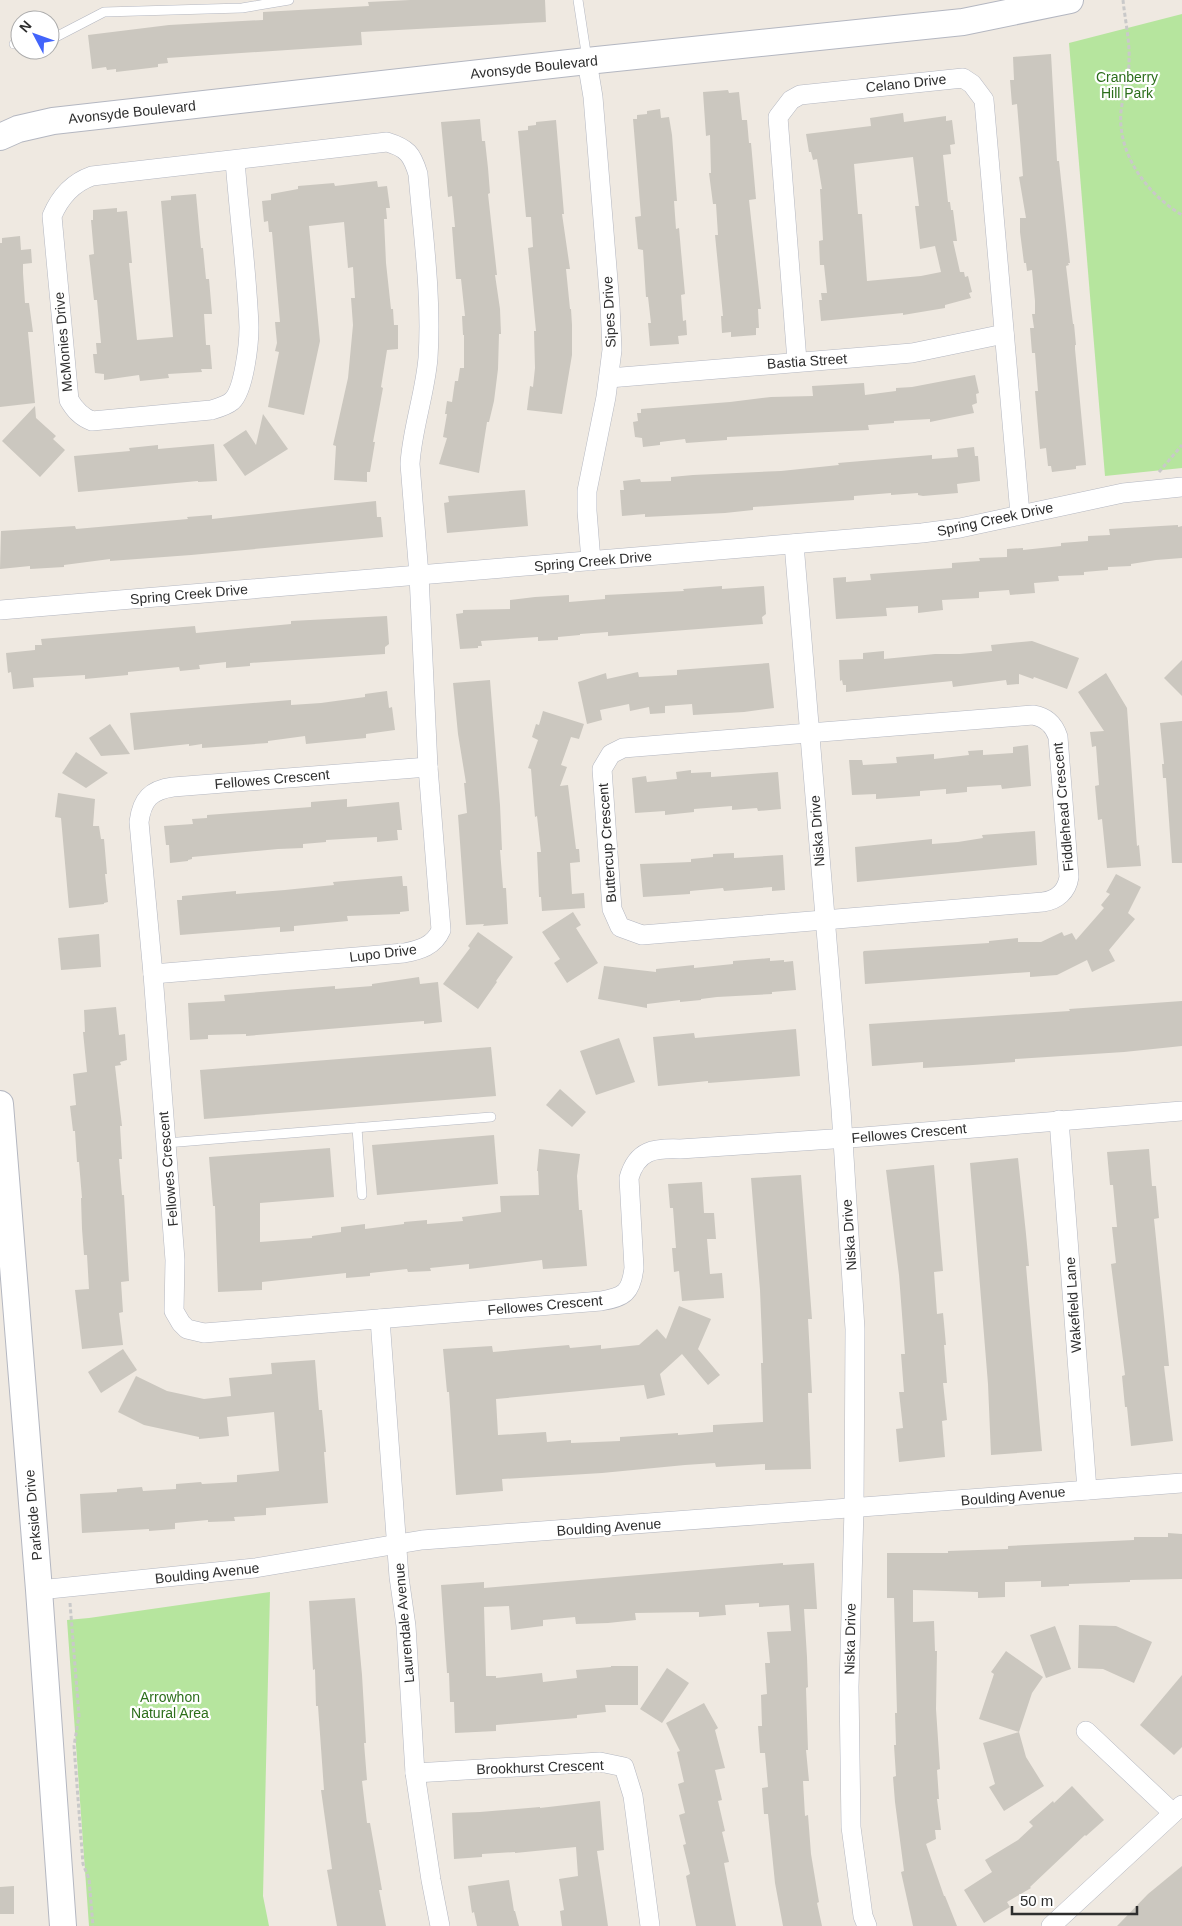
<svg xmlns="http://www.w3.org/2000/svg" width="1182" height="1926" viewBox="0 0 1182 1926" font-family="Arial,sans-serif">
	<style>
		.green { fill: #b6e59e }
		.building { fill: #cbc7bf; fill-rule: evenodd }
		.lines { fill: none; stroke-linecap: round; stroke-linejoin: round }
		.lane-casing { stroke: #b4b7c1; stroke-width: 10 }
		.street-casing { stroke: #b4b7c1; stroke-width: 20 }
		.secondary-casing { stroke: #b4b7c1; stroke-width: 28 }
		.path { stroke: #c9c9c9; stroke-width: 3; stroke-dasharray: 4 2.5; stroke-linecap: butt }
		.lane { stroke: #fff; stroke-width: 9 }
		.street { stroke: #fff; stroke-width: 19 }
		.secondary { stroke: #fff; stroke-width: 26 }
		.labels { text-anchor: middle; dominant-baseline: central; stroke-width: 4.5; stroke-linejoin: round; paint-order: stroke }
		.street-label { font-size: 14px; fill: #2e2e2e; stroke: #fff }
		.park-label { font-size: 14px; fill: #2c6e1b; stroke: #fff }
	</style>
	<rect width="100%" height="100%" fill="#efe9e1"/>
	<g class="green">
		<path d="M1182,14V468L1105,476L1069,43Z"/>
		<path d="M270,1592L263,1896L269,1926H89L67,1620L89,1618Z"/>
	</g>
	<g class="building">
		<path d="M410,0H545L546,22L361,32L362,45L167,58L168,63L158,64V67L116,72V69L107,70L106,67L92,69L88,35L169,25L263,20V12L369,6L368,2Z"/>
		<path d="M1051,54L1057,161H1059L1070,263H1068L1069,265L1066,266L1073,324H1074L1076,345H1075V349L1086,465L1076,466V469L1052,472L1051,466H1048L1046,448L1040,449L1035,391H1038L1035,353H1032L1030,328H1034L1032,314H1035V301L1032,270L1027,271L1026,263H1024L1020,232V218H1026L1019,177L1023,176L1017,104L1012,105L1010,80H1014L1013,57Z"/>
		<path d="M728,90L729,93L739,92L742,120H747L749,143H751L756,199L749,200L761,309H758L759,328H756V335L731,337V332L722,333L721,316H723L715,235H718L716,204H713L709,173H711L710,135L706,136L703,92Z"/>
		<path d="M660,109L661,118L669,117L672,135L677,201H674L676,229L679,228L681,251L685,294L681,295L683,321L686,320L687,335L678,336L679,344L650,346L648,323H651L648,297H646L643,250L638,249L635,217L641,216L633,119H637V115L647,114V111Z"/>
		<path d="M903,113L904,122L946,116V121L952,120L955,144L950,145L951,154L943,155L948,202H950L951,210H953L957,241H953L960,272H964L965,277L968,276L972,292L969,293L971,298L945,305V308L903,315V313L821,321L819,300H822L821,293H827L824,265H820L819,241L823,240L820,189H822L817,159L813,160L811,152H809L806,134L871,126L870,118ZM913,157L919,206H915L920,249L935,246L941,272L921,276L867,281L862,214H858L854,164Z"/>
		<path d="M480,119L482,141H485L488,168L490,193L488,194L497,275H495L500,309L501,334H499L498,369L494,401L489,422H487L479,473L439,464L447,438L443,437L447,414H445L447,401L452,402L455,381H458L460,368H464V335H463L462,316H465L461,279H456L452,227H455L452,196L448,197L441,122Z"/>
		<path d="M556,120L564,214H562L570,269H566L570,309H571L572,325V355L562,414L527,410L530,386L533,387L535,368L534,331H536L528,248L533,247L531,217H526L518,131L528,130V126L536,125V122Z"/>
		<path d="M377,181L378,187L387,186L390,208H386L387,219H384L386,263L391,309H393L394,325H398V349L387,350L381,387L383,388L373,442H375L370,472H367V482L334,480L336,446L333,445L348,378L353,325L351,298H355L353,267L348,268L344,222L309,226L320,341L304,415L268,407L279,352L275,351L277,343L275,322H280L272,232H269L268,221L264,222L262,201L271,200V194L298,189V186L334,183L335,186Z"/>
		<path d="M196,194L201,248H203L206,279H209L212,314H204L206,345H210L212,369H201L202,372L168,374L169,378L140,381L139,375L104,380V374L95,373L93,354H97L96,343H101L97,300H94L89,255L94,254L91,220H93V210L117,208V212L127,211L132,263H129L137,340L173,337L161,201L171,200V196Z"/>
		<path d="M20,236L21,250L31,249L32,263L23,264V273L25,303H29L33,332H28L35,403L0,407V243H2V238Z"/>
		<path d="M975,375L979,393L976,394L977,403L972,405L974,413L930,422V419L894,421V423L868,425L869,430L727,437V440L686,443L685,439L660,442V445L643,447L642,438L635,437L633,422L638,421L637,413H641V409L730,402L771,397L813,396L812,386L864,383L865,395L896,391V388L912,387Z"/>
		<path d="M35,406L36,418L56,436L53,439L65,450L40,477L2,441Z"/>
		<path d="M263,414L288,449L245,476L223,445L246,430L256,445Z"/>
		<path d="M214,444L217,481L198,482V481L78,492L74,456L130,451L129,448L158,445V449Z"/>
		<path d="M974,447L975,456H978L980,481L957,484L958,493L923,496L918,495V493L891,495V493L854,496V500L753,507V510L725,513L645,517V514L622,516L620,490H624L623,481L640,479L641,482L671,481V477L693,475L781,471L839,465L838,463L932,455V459L958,457L957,449Z"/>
		<path d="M525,490L528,526L447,533L444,503L449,502L448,496Z"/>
		<path d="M376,501L377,517H381L383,537L191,555L110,561V559L64,565V567L30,569V566L0,569L1,531L75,526L76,529L188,519L187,517L212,515V519Z"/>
		<path d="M1178,525V527L1182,526V558L1156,560L1131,564V566L1108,567V570L1084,572V575L1058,576L1059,581L1034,583L1035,593L1010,595L1009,590L979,592V598L942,600L943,610L918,613V606L886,608L887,616L836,619L833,578L846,577V582L871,580L870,574L952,568V563L980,561L979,558L1007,557V549L1023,548V550L1061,546V543L1088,541V536L1110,535L1109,529Z"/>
		<path d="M722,586V589L764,586L766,614L762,617L763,624L608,636V632L580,634V635L558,637V640L538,641V637L481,641L482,646H478V648L460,649L456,614L463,613V610L510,609V600L535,597L569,595V602L605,599V595L684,591L683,589Z"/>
		<path d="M387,616L389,644L385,647V654L250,663V666L226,668V662L199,665L200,669L180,671L179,667L128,672V675L85,679V675L33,678L34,687L13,689L11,672L8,673L6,653L35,650V645H42L41,639L195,626L196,633L291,624V621Z"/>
		<path d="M1032,641L1079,658L1067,689L1034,677L1033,679L1019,674V684L1007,685L1006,680L953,687L952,681L846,692V685H843L842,680L840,681L839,660L863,659V653L884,651V659L935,654H960L992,651L991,645Z"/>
		<path d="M1182,660V696L1164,678Z"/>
		<path d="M769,663L774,708L744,712L693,715L692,704L665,706V713L650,714L649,707L630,711L629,704L600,710L602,720L587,724L578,682L606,673L607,679L638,672L639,677L677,675V670Z"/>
		<path d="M1106,673L1127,708L1137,846L1139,845L1141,866L1107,868L1102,819L1098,820L1095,786L1099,785L1096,746L1092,747L1090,732L1104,731L1078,692Z"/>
		<path d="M490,680L500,805L502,850H500L503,888H506L508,924L483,926L484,924L466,925L458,815L467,813L464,783H466L458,734L453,683Z"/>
		<path d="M387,691L389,708L392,707L395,730L366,734V738L306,744L305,736L268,741V743L230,746L202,748V744L189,746V744L134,750L130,713L291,700V705L321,703L365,697V694Z"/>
		<path d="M543,711L584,724L579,739L571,737L561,765L567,767L560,786L568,785L576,849H579L580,862L570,863L572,894L584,893L585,908L542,911L541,897H539L537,852H541L537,816L535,817L531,769L528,768L538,740L532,737L536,724L539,725Z"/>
		<path d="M1182,721V863H1172L1166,778H1163L1162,764H1164L1160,723Z"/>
		<path d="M110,724L130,754L101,756L89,738Z"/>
		<path d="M1028,745L1031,786L1002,789L1001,785L967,787V792L946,794V789L920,791V796L876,799V794L852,795L849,760H862L863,765L897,763L896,757L934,754V759L969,755L968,751L983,750V755L1013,753V747Z"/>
		<path d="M76,752L108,773L86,788L62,773Z"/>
		<path d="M691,770V773L711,772V777L778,772L781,809L758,811L757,808L732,810V806L694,809V812L665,815V811L635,813L632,778L646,776L647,782L677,779L676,772Z"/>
		<path d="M58,793L95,799L93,826H99L101,839H104L107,874H105L108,902L104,903V904L69,908L61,818L55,817Z"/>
		<path d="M347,799V807L399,802L402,830H397L398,840L377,842V837L326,840V842L303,844V848L278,849L192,857V859L188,860V861L170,863L169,845H166L164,826L193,824L192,819L207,818V815L311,807V802Z"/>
		<path d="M1035,831L1037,865L857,882L855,847L932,839V844L958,842L983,838L982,835Z"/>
		<path d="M734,853V858L783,855L785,890L772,891V887L724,891L723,888L690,891V894L643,897L640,864L691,862V859L713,857V854Z"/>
		<path d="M1116,874L1141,887L1128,913L1135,919L1109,950L1115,961L1092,972L1087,960L1057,975L1030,977V972L865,984L863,952L864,951L989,943V941L1018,938V942H1041L1062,932L1064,936L1072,933L1076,940L1104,908L1101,905L1110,894L1106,892Z"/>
		<path d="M402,876L403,886H407L409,911L400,912V914L347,916L348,921L294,926V931L280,932V927L180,935L177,900H182V896L236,891V894L285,890L334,885L333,882Z"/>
		<path d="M573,912L581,925L576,928L598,963L567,983L554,963L560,959L542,932Z"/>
		<path d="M478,932L513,957L496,981L497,982L478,1009L443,984L470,948L468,946Z"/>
		<path d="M99,934L101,967L61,970L58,938Z"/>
		<path d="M770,958V961L784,960V962L793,961L796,990L772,992V994L717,997L701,999V1000L680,1002V1000L647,1004V1008L598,999L604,966L656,972V969L694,965V968L733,964V961Z"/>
		<path d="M419,977L420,984L438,982L442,1022L424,1024V1021L246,1036V1034L208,1035V1039L190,1040L188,1003L225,1001L224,995L335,986V989L372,986V984Z"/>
		<path d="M1182,1001V1046L1124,1052L1015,1059V1062L973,1065L923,1068V1062L872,1066L869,1024L1070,1011L1069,1009Z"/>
		<path d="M116,1007L119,1035L125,1034L127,1060L120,1062L121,1065L115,1066L122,1126H120L122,1159H119L122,1195H124L129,1281L121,1282L123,1312L119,1313L123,1345L82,1349L75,1290L89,1289L87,1255H84L82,1229L81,1198H82L79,1162H77L75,1131H73L70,1106L76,1105L73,1074L87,1072L83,1032H85L84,1010Z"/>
		<path d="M796,1029L800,1076L708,1083V1081L658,1086L653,1037L694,1033L695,1038Z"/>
		<path d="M619,1038L635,1082L596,1095L580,1051Z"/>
		<path d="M491,1047L496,1096L204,1119L200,1070Z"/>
		<path d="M560,1089L586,1112L572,1127L546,1105Z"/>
		<path d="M494,1135L498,1184L377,1195L372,1145Z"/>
		<path d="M330,1148L334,1197L260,1203V1242L312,1238V1236L341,1232V1227L365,1224V1229L404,1224V1222L427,1220V1224L463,1221L462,1217L501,1212L500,1196L539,1195L538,1171H537L539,1149L580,1154L577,1176L579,1210H582L587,1266L543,1269L542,1260L469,1269V1264L430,1268L431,1271L408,1272L407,1269L370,1273V1276L346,1278V1273L262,1282V1290L218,1292L215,1206H213L209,1157Z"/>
		<path d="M1149,1149L1152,1186H1156L1159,1218L1154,1219L1169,1366H1164L1173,1441L1131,1446L1127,1407H1125L1122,1376L1125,1375L1111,1264L1116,1263L1112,1227H1117L1113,1185H1110L1107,1152Z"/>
		<path d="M1018,1158L1026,1234L1029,1266H1026L1042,1451L991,1455L988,1384L970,1163Z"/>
		<path d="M934,1165L943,1271L934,1272L937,1314L943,1313L946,1345H944L947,1383H943L947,1420L942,1421L945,1457L899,1462L896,1429L903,1428L899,1392H904L901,1354H905L899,1275L886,1170Z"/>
		<path d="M801,1175L812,1319H808L812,1393H808L811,1469L765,1470V1464L716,1467L715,1463L685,1465L602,1473L502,1479L503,1491L456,1495L449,1392H447L443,1349L492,1346L493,1352L569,1345L570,1348L601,1345V1349L639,1345L657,1329L666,1339L679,1306L711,1319L698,1349L720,1375L708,1385L682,1354L660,1374L665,1395L647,1399L644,1385L496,1399L498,1435L546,1432L547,1442L571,1440V1443L620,1441V1437L678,1433V1435L713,1432V1425L763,1422L761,1363H763L760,1290L751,1178Z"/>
		<path d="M702,1182L704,1213H714L716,1239H707L710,1274L722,1273L724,1298L682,1301L679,1271L674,1272L672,1248H676L673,1208H670L668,1184Z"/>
		<path d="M123,1349L137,1370L101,1393L88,1372Z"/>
		<path d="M315,1360L319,1410H322L326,1452H324L328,1503L266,1508V1515L234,1517L235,1521L208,1522V1520L175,1523V1529L149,1531V1529L82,1533L80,1494L117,1492V1489L142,1487L143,1491L176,1489V1484L201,1482L202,1484L237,1482V1475L279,1471L274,1412L227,1417L229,1436L199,1439V1437L144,1425L118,1412L136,1376L167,1391L204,1399L231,1396L229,1378L272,1374L271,1363Z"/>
		<path d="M1168,1533L1182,1534V1579L1130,1580V1582L1069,1584V1586L1041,1587V1581L1005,1582V1597L978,1598V1592L913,1590V1622L934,1621L935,1651H937L936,1709L940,1769L937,1770L939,1799H937L941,1830H935L936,1839L926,1844L944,1896H945L957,1926H913L901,1872L904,1871L895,1802L893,1777L896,1776L894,1745H896L895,1713H897L894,1598H887V1553H948V1551L1008,1549V1546L1134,1540V1537H1168Z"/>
		<path d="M783,1563V1565L814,1563L817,1609H804L807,1657L808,1687L806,1688L808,1750H806L809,1781H803L805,1816L808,1815L811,1854L819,1902L817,1903L822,1926H783L775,1883L768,1814H764L762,1788L768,1787L765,1753H760L758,1726H762L761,1695L767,1694L765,1663H770L767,1632L791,1631L789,1605L759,1607V1603L725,1605L726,1615L699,1617V1612L635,1613L636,1620L608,1623L576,1624L575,1617L543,1620V1626L511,1630L509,1606L484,1607L486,1676H496V1678L542,1673L543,1682L577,1678L576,1670L611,1667V1666H638V1705H605L606,1712L577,1715V1718L496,1725V1731L455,1733L454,1702H450L449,1673H447L441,1585L484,1582V1588Z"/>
		<path d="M355,1598L362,1675L366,1743H364L367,1780L362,1781L367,1823H370L382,1890H379L386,1926H337L327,1870L332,1869L321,1790H324L318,1706H316L315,1669L313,1670L309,1601Z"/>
		<path d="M1079,1625L1116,1626L1152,1642L1134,1683L1103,1669L1078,1668Z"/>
		<path d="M1055,1626L1071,1669L1046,1678L1030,1635Z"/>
		<path d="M1006,1651L1043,1677L1032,1693L1019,1732L979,1719L994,1674L991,1672Z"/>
		<path d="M667,1668L689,1683L662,1723L640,1709Z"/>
		<path d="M1182,1675V1747L1174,1755L1140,1725Z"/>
		<path d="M704,1703L718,1728L715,1730L725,1768L715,1770L722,1800L718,1801L725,1831L722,1832L729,1862L724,1863L736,1926H696L686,1876L690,1874L683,1845L686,1844L679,1815L685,1813L678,1784L684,1782L677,1752L680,1751L666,1723Z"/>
		<path d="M1019,1732L1026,1757L1044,1786L1004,1811L989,1787L995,1784L983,1743Z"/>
		<path d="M1072,1786L1104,1820L1086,1836L1085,1835L1030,1887L1031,1888L1007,1902L1010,1907L984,1923L964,1890L992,1872L985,1860L1018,1840L1033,1826L1029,1822L1053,1801L1054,1803Z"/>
		<path d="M600,1801L604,1850L597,1851L608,1926H562L560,1911L564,1910L559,1879L578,1876L576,1847L515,1853V1852L482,1854V1857L454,1859L452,1813L480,1812L540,1807V1808Z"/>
		<path d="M1182,1866V1926H1117L1148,1894Z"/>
		<path d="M509,1880L514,1911H515L519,1926H477L474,1912L472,1913L468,1886Z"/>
		<path d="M14,1886V1914H0V1887Z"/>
	</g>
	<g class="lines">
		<defs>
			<g id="lane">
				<path d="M578,0L587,59"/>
				<path d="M50,40L104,12L242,8L289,0"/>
				<path d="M14,44H20"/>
				<path d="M357,1128L362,1195"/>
				<path d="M166,1143L491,1117"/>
			</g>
			<g id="street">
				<path d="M587,61L593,97L610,305L612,350L606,397L587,491V511L591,561"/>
				<path d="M797,361L778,117L791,100L800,95L963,78L972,84L984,100L1020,514"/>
				<path d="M609,378L912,353L1004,334"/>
				<path d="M794,544L841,1109L855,1329L854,1509L849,1687L851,1827L863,1916L867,1926"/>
				<path d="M0,610L922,533L960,528L1123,493L1182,487"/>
				<path d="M1033,715C1046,717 1054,725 1058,737L1069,877C1067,891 1057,900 1043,902L642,935L620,927L612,909L602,769L611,754L623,748Z"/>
				<path d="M428,767L173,787C151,790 142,799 139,822L153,974L175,1260L174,1311L181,1323L187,1329L204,1333L601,1301C624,1297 631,1293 634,1268L629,1178C637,1150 654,1148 680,1149L863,1137L1182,1111"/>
				<path d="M153,974L404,953C420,950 434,946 441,930L428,767L419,575L410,464C412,429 425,394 428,358C432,297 423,235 418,174C412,154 407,148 387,142L92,176C72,183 60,197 52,216L69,400C75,410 81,417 92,421L211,410C218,408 226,406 232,401C244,390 249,344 249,327C247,272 239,215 235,160"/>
				<path d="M1059,1120L1087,1490"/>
				<path d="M380,1319L399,1577L406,1626L415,1773L431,1880L440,1926"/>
				<path d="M39,1590L255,1568L422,1540L1182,1483"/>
				<path d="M1086,1731L1173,1813"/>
				<path d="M415,1773L600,1762L624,1767L633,1796L650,1926"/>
				<path d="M1051,1926L1182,1805"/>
			</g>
			<g id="secondary">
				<path d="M0,137L18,129L53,121L587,61L963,22L1070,0"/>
				<path d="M0,1104L39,1590L63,1926"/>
			</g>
		</defs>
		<use href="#lane" class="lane-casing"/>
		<use href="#street" class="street-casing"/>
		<use href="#secondary" class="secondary-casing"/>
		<g class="path">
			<path d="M1123,0C1125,20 1130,41 1129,61C1129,78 1123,94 1121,111C1117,154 1147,194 1182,215"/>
			<path d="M1159,472L1182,445"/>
			<path d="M70,1603L79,1716L74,1746L83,1864L89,1879L93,1926"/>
		</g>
		<use href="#lane" class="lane"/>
		<use href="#street" class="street"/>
		<use href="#secondary" class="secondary"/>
	</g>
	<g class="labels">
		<g class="street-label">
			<text transform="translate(534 67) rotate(-6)">Avonsyde Boulevard</text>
			<text transform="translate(906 83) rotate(-6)">Celano Drive</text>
			<text transform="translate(132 112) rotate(-6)">Avonsyde Boulevard</text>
			<text transform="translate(609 312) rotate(-93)">Sipes Drive</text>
			<text transform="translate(63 342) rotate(-95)">McMonies Drive</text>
			<text transform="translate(807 361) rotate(-4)">Bastia Street</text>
			<text transform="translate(995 519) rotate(-12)">Spring Creek Drive</text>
			<text transform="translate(593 561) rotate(-5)">Spring Creek Drive</text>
			<text transform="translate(189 594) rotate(-5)">Spring Creek Drive</text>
			<text transform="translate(272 779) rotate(-5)">Fellowes Crescent</text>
			<text transform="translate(1063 807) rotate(-95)">Fiddlehead Crescent</text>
			<text transform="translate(817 831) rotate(-94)">Niska Drive</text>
			<text transform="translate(607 843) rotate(-94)">Buttercup Crescent</text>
			<text transform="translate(383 953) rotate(-7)">Lupo Drive</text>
			<text transform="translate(909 1133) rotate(-5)">Fellowes Crescent</text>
			<text transform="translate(168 1169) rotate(-95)">Fellowes Crescent</text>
			<text transform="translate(849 1235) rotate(-94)">Niska Drive</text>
			<text transform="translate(545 1305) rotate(-5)">Fellowes Crescent</text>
			<text transform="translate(1073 1305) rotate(-94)">Wakefield Lane</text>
			<text transform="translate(1013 1496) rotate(-5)">Boulding Avenue</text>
			<text transform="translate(33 1515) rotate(-95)">Parkside Drive</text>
			<text transform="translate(609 1527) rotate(-4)">Boulding Avenue</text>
			<text transform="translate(207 1573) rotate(-6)">Boulding Avenue</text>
			<text transform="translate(404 1623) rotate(-95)">Laurendale Avenue</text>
			<text transform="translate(850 1639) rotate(-89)">Niska Drive</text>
			<text transform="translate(540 1767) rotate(-2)">Brookhurst Crescent</text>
		</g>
		<g class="park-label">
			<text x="1127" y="77">Cranberry<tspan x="1127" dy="16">Hill Park</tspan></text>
			<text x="170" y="1697">Arrowhon<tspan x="170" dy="16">Natural Area</tspan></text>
		</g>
	</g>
	<g transform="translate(35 35) rotate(311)"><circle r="24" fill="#ffffff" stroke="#ababab"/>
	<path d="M0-4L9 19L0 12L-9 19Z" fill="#4264fb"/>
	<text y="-8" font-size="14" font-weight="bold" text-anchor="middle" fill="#2e2e2e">N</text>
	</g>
	<path d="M1012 1906v8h125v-8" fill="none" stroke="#2e2e2e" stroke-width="2.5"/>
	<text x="1020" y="1906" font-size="15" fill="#2e2e2e" stroke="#ffffff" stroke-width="4" paint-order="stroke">50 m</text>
</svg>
